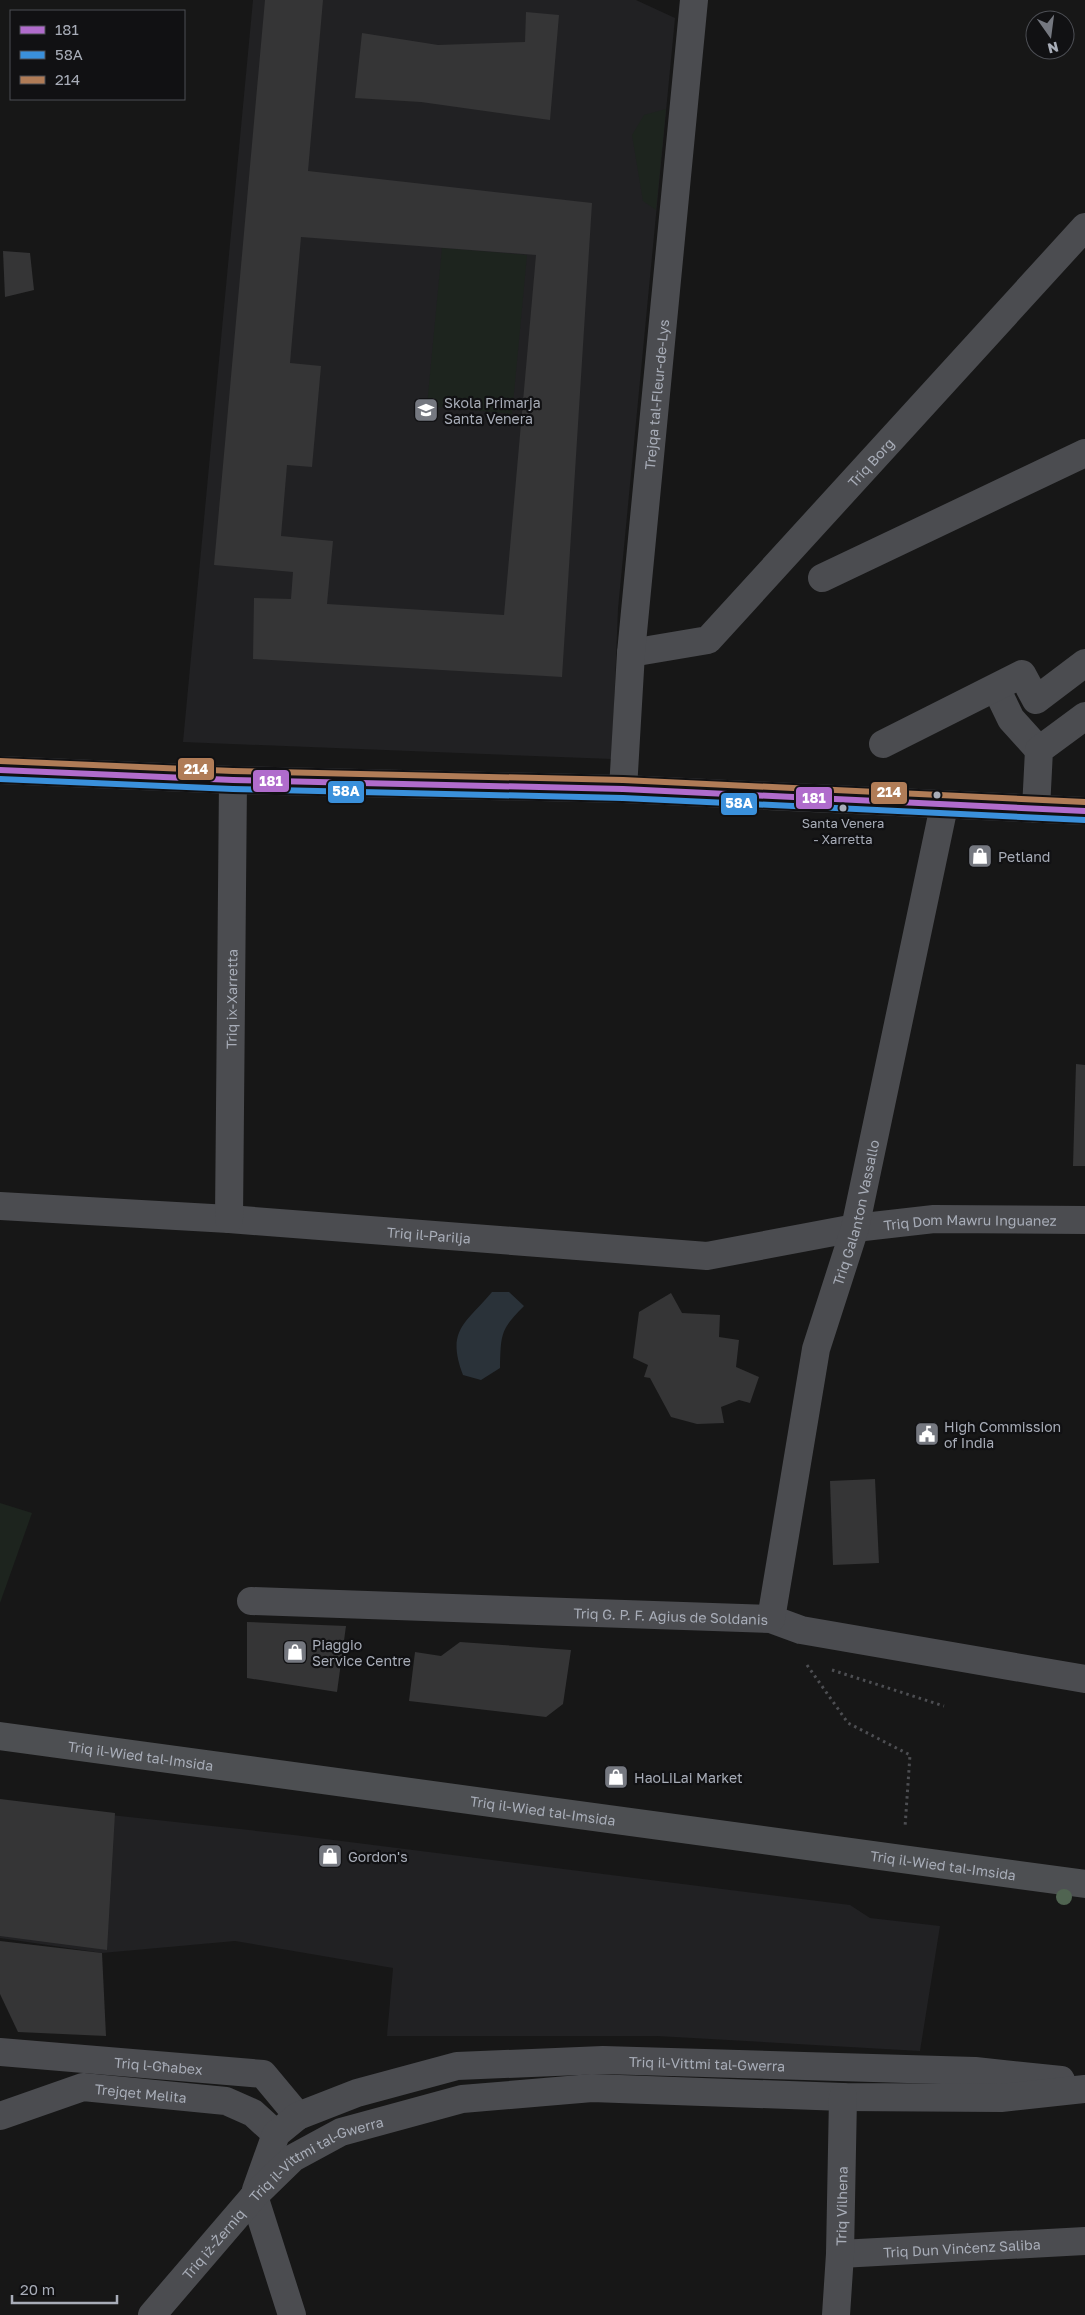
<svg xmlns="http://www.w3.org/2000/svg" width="1085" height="2315" viewBox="0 0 1085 2315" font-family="'Golos Text',sans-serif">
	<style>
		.built { fill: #212123 }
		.green { fill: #1d241e }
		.water { fill: #2a3239 }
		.building { fill: #353536; fill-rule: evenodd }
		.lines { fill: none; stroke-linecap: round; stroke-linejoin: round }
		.path { stroke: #4d4e52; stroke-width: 3; stroke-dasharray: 2.5 4; stroke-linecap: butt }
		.minor { stroke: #4b4c50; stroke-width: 28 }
		.major { stroke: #4d4f52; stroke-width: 28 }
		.bus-1-casing { stroke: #111113; stroke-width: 10 }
		.bus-2-casing { stroke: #111113; stroke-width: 10 }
		.bus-3-casing { stroke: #111113; stroke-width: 10 }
		.bus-1 { stroke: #b06ccc; stroke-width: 6 }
		.bus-2 { stroke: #3a90db; stroke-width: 6 }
		.bus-3 { stroke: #b07c57; stroke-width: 6 }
		.tree { fill: #506451 }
		.bus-dot { fill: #a8adb8; stroke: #111113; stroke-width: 2 }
		.labels { text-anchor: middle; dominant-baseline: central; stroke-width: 4.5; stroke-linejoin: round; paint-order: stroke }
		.bus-label { font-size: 13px; fill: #a8adb8; stroke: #111113 }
		.street-label { font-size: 14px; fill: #a8adb8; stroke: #111113 }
		.poi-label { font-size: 14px; fill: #a8adb8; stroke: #111113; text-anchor: start }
		.line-badge { stroke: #111113; stroke-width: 2 }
		.badge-label { font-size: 14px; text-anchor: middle; font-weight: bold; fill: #fff }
	</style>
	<rect width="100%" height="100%" fill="#171717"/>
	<g class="built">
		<path d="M253,0H636L675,18L618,609L612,759L183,742Z"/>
		<path d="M0,1803L294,1835L850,1905L870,1918L940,1926L920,2051L657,2036H387L393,1968L235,1941L102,1953L0,1938Z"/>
	</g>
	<g class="green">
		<path d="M666,109L656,210L643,201L632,135L644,115Z"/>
		<path d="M442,248L527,255L512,414L427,406Z"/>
		<path d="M0,1503L32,1513L0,1603Z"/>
	</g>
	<path class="water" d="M492,1292H509L524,1306C500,1330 501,1334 500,1368L481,1380L463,1375C446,1330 465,1324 492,1292Z"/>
	<g class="building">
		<path d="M265,0H323L308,171L592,203L562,677L253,659L254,598L291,599L293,572L214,565ZM301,237L536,255L504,615L327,604L333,541L281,536L287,465L312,467L321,366L290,363Z"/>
		<path d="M526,12L559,15L550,120L421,102L355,98L362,33L438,45L525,42Z"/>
		<path d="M3,251L30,253L34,290L5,297Z"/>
		<path d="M1076,1064L1085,1065V1166H1073Z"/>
		<path d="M671,1293L682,1313L720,1315L719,1337L739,1340L736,1367L759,1377L750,1403L739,1400L721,1407L724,1423L697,1424L671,1417L650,1378L644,1377L648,1365L633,1358L639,1312Z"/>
		<path d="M875,1479L879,1563L833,1565L830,1481Z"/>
		<path d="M247,1622L346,1626L337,1692L247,1678Z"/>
		<path d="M460,1642L571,1650L563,1704L546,1717L409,1701L415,1652L441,1656Z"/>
		<path d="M0,1799L115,1813L107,1950L0,1936Z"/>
		<path d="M0,1941L102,1953L106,2036L18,2032L0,1994Z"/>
	</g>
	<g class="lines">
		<g class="path">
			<path d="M807,1665L848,1723L910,1755L905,1827"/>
			<path d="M832,1670L944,1706"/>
		</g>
		<g class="minor">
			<path d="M822,578L1085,453"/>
			<path id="s1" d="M631,653L708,640L1085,227"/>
			<path d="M996,688L1011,719L1039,750"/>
			<path d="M883,744L1022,674L1036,700L1085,663"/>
			<path id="s2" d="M623,789L631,653L694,0"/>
			<path d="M1036,809L1039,750L1085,716"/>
			<path id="s3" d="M0,1206L229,1219L707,1256L855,1228L934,1219L1085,1220"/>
			<path id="s4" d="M229,1219L233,780"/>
			<path id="s5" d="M251,1601L771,1619L801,1630L1085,1679"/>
			<path id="s6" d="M771,1619L816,1349L855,1228L944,806"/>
			<path id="s7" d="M0,2052L263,2074L298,2116"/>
			<path id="s8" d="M0,2116L83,2087L226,2101L253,2113L276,2134"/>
			<path id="s9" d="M256,2190L276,2134L298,2116L357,2093L457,2066L603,2060L975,2071L1061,2080"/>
			<path d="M254,2196L292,2315"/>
			<path id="s10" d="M840,2254L1085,2241"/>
			<path id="s11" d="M152,2315L254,2196L293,2158L341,2132L462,2099L592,2088L843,2097L1001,2098L1085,2089"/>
			<path id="s12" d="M836,2315L840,2254L843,2097"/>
		</g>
		<g class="major">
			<path d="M0,770L233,780L623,789L1085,811"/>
			<path id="s13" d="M0,1736L1085,1884"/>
		</g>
		<defs>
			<path id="bus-1" d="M0,770L233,780L623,789L1085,811"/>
			<path id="bus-2" d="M0,779L233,789L623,798L1085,820"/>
			<path id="bus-3" d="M0,761L233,771L623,780L1085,802"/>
		</defs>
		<use href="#bus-1" class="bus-1-casing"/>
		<use href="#bus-2" class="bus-2-casing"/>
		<use href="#bus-3" class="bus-3-casing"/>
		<use href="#bus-1" class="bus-1"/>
		<use href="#bus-2" class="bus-2"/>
		<use href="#bus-3" class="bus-3"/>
	</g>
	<circle class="tree" cx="1064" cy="1897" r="8"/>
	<defs>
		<symbol id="school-square" viewBox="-11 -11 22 22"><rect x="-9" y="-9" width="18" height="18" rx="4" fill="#757880" stroke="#111113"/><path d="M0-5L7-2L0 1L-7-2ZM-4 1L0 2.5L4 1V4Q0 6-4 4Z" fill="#fff"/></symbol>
		<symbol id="shop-square" viewBox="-11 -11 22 22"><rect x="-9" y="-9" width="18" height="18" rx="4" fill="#757880" stroke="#111113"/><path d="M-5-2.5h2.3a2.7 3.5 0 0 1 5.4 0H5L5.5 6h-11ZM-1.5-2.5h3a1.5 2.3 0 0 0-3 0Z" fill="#fff"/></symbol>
		<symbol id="civic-square" viewBox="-11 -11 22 22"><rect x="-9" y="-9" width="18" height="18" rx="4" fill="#757880" stroke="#111113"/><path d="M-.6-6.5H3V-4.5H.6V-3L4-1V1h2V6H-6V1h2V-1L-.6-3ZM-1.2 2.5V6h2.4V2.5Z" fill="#fff"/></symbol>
	</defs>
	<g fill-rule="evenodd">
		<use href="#school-square" x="412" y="396" width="28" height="28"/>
		<use href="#shop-square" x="966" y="842" width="28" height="28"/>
		<use href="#civic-square" x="913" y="1420" width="28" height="28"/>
		<use href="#shop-square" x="281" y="1638" width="28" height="28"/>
		<use href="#shop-square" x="602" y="1763" width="28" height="28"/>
		<use href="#shop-square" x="316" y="1842" width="28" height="28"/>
	</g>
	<g class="bus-dot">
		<circle cx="937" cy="795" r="4.5"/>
		<circle cx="843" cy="808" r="4.5"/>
	</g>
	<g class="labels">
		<g class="bus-label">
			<text x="843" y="823">Santa Venera<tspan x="843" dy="16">- Xarretta</tspan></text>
		</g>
		<g class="street-label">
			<text stroke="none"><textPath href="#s2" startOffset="396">Trejqa tal-Fleur-de-Lys</textPath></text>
			<text stroke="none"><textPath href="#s1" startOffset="319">Triq Borg</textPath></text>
			<text stroke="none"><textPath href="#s4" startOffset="220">Triq ix-Xarretta</textPath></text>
			<text stroke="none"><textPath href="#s6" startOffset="416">Triq Galanton Vassallo</textPath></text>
			<text stroke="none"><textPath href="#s3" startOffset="975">Triq Dom Mawru Inguanez</textPath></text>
			<text stroke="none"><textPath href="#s3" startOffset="430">Triq il-Parilja</textPath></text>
			<text stroke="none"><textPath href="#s5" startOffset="420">Triq G. P. F. Agius de Soldanis</textPath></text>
			<text stroke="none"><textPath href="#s13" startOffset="142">Triq il-Wied tal-Imsida</textPath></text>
			<text stroke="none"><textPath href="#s13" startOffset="548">Triq il-Wied tal-Imsida</textPath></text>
			<text stroke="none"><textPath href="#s13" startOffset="952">Triq il-Wied tal-Imsida</textPath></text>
			<text stroke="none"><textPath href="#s9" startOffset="505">Triq il-Vittmi tal-Gwerra</textPath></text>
			<text stroke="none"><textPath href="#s7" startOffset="159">Triq l-Għabex</textPath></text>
			<text stroke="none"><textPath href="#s8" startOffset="146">Trejqet Melita</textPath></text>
			<text stroke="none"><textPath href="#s11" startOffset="231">Triq il-Vittmi tal-Gwerra</textPath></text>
			<text stroke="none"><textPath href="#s12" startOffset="109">Triq Vilhena</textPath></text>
			<text stroke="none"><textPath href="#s11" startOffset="94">Triq iż-Żerniq</textPath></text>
			<text stroke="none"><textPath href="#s10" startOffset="122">Triq Dun Vinċenz Saliba</textPath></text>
		</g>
		<g class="poi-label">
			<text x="444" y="402">Skola Primarja<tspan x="444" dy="16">Santa Venera</tspan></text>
			<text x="998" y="856">Petland</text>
			<text x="944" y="1426">High Commission<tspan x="944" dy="16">of India</tspan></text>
			<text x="312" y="1644">Piaggio<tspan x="312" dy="16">Service Centre</tspan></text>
			<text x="634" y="1777">HaoLiLai Market</text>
			<text x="348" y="1856">Gordon's</text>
		</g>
	</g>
	<g class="line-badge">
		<rect x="177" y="757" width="38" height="24" rx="5" fill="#b07c57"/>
		<rect x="252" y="769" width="38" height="24" rx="5" fill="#b06ccc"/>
		<rect x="327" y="780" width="38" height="24" rx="5" fill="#3a90db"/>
		<rect x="870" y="781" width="38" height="24" rx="5" fill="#b07c57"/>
		<rect x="795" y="786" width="38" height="24" rx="5" fill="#b06ccc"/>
		<rect x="720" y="792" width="38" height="24" rx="5" fill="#3a90db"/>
	</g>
	<g class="badge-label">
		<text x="196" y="774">214</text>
		<text x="271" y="786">181</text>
		<text x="346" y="796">58A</text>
		<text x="889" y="797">214</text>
		<text x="814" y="803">181</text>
		<text x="739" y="808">58A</text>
	</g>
	<rect x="10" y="10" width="175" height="90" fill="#111113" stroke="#4d4f55"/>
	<rect x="20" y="26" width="25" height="8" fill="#b06ccc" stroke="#4d4f55"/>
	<text x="55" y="35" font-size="15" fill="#a8adb8">181</text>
	<rect x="20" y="51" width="25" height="8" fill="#3a90db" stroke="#4d4f55"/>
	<text x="55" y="60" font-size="15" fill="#a8adb8">58A</text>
	<rect x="20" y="76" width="25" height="8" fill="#b07c57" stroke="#4d4f55"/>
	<text x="55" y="85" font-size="15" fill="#a8adb8">214</text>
	<g transform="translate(1050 35) rotate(166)"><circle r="24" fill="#111113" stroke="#4d4f55"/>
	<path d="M0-4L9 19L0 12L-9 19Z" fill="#757880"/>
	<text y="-8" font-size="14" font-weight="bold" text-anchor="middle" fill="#a8adb8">N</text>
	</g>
	<path d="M12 2295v8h105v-8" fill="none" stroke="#a8adb8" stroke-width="2.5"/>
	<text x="20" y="2295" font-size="15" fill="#a8adb8" stroke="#111113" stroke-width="4" paint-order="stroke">20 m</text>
</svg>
